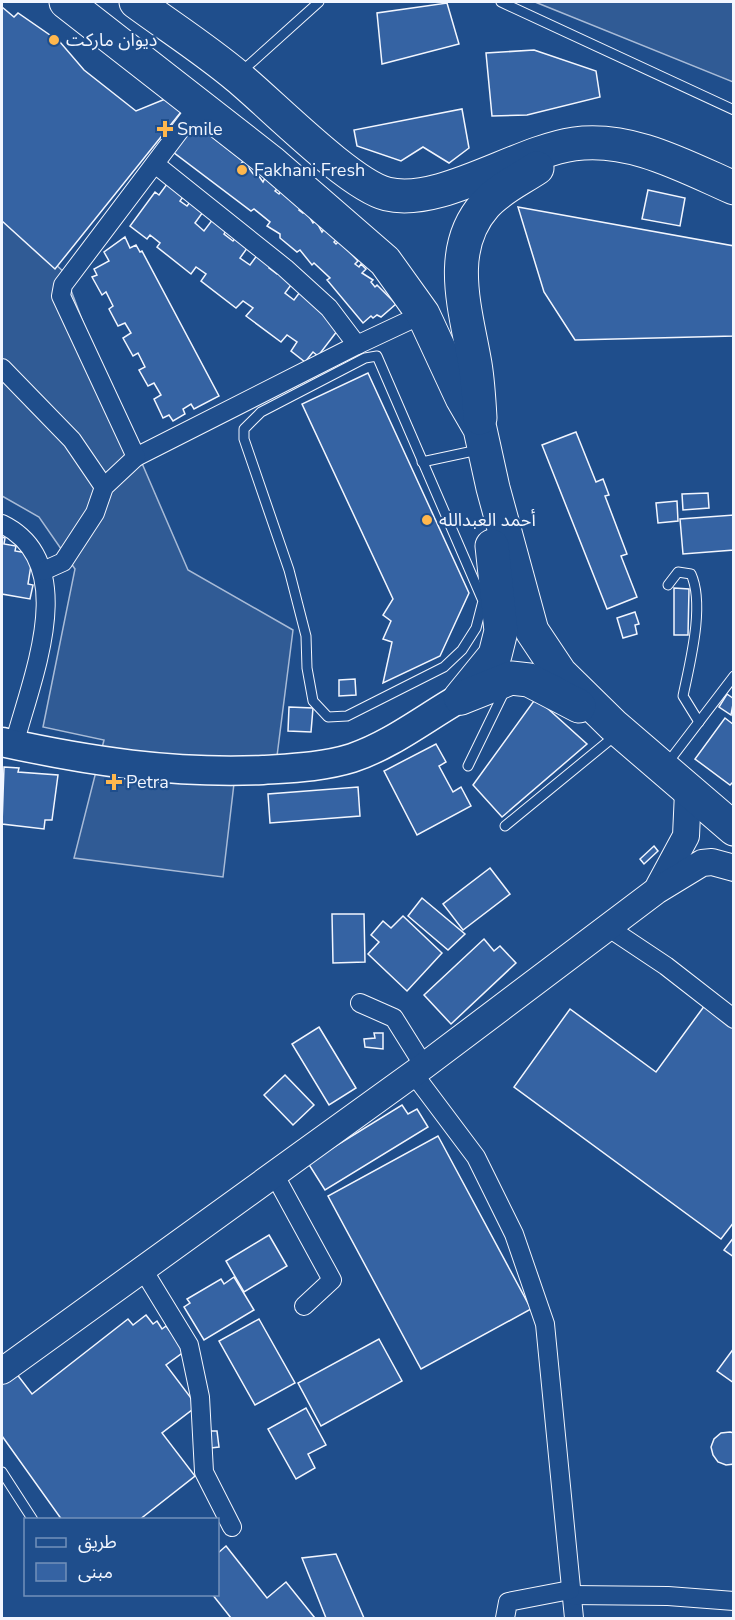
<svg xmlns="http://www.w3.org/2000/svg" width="735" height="1620" viewBox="0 0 735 1620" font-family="'Nunito Sans','Noto Sans Arabic',sans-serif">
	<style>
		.built { fill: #305b95; stroke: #a8bbd7; stroke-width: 1.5 }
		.building { fill: #3563a3; stroke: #f2f6ff; stroke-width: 1.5 }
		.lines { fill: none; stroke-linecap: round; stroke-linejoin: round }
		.lane-casing { stroke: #f2f6ff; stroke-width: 11 }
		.street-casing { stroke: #f2f6ff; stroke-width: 20 }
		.secondary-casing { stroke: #f2f6ff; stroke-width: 28 }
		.primary-casing { stroke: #f2f6ff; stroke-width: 31 }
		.highway-casing { stroke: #f2f6ff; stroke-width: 35 }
		.lane { stroke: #1f4e8c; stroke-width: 9 }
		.street { stroke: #1f4e8c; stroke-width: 18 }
		.secondary { stroke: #1f4e8c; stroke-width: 26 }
		.primary { stroke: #1f4e8c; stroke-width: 28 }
		.highway { stroke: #1f4e8c; stroke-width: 33 }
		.poi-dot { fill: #ffb74d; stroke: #1f4e8c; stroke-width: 2 }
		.labels { text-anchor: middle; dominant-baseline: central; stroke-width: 4.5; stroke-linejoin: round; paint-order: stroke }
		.poi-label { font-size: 18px; fill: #f2f6ff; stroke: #1f4e8c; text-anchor: start }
	</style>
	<rect width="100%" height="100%" fill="#1f4e8c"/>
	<g class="built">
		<path d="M535,2H733V82Z"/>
		<path d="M2,218L64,272L97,359L188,570L293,630L277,756L235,775L223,877L74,858L104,740L43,727L75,569L39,517L2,496Z"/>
	</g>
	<g class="building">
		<path d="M447,3L459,44L382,64L377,13Z"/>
		<path d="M2,7L14,17L18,13L60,42L84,70L136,111L180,93L189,102L55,269L2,221Z"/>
		<path d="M534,50L596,71L600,97L527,115L492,116L486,53Z"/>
		<path d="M462,109L469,148L449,163L423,147L401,161L357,146L354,130Z"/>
		<path d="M197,126L203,135L206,132L243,161L241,164L244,167L246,164L254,175L256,172L263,182L265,178L278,188L275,191L279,194L281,191L302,206L299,210L303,213L306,211L313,223L316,221L322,232L325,228L336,240L334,242L336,244L339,241L358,261L355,264L359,267L361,264L366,269L362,273L373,280L371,282L375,287L377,285L396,304L381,317L377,315L373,318L371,316L363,323L327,280L330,278L314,263L312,265L300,250L297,252L280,238V234L267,226L270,222L254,209L251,211L173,152L192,127L195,129Z"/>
		<path d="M167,184L183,197L180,201L187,206L190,202L203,212L195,223L204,231L213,219L227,229L224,234L233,241L236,237L248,247L240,258L250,265L258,254L272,265L269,268L277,274L280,270L291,285L285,293L294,300L303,288L341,326L318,356L313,352L305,362L291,351L297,342L287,335L281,342L246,316L253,308L243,301L236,308L201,281L206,274L196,267L191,274L157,247L160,243L150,235L147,239L130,226L155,192L159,195Z"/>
		<path d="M648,190L685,198L680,226L642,219Z"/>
		<path d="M518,207L734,246V336L575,340L544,292Z"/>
		<path d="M125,237L130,248L136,245L140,252L142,251L219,396L194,409L191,404L183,409L185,414L173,421L169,415L163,418L154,399L161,395L154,383L148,386L139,370L145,367L138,353L133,356L123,338L131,333L125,323L118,326L109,309L113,306L106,292L102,295L92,277L97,275L94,269L109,261L104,252Z"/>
		<path d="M368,373L469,593L440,656L383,683L392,642L383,639L391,621L383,615L393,599L302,404Z"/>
		<path d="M576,432L596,482L603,479L609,495L605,496L627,554L621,556L637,597L607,609L542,445Z"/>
		<path d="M708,493L709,508L683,510L682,494Z"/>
		<path d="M677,501L678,521L658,523L656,503Z"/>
		<path d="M734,515V550L683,554L680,519Z"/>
		<path d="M2,537L5,538L4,544L16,546L15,551L27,553L31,565L28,584L33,585L30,599L2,594Z"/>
		<path d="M674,588L689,589L688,635H674Z"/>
		<path d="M635,612L639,624L635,625L637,634L623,638L617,618Z"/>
		<path d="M355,679L356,695L339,696V680Z"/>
		<path d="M727,694L734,699L731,715L719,707Z"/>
		<path d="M536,698L587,744L502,817L473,785Z"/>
		<path d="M289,707L313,708L311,732L288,731Z"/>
		<path d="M725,718L734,725V781L730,785L695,759Z"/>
		<path d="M436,744L446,762L439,766L453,792L461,787L471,806L417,835L384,771Z"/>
		<path d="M4,767L19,768L18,772L58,775L52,820H45L44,829L2,824Z"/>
		<path d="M358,787L360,816L270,823L268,794Z"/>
		<path d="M654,846L658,851L644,864L640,859Z"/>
		<path d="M490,868L510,894L463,930L443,904Z"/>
		<path d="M422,898L465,934L448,950L408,916Z"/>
		<path d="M332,914H364L365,962L333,963Z"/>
		<path d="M403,916L442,953L407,991L368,954L379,942L371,935L383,921L391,928Z"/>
		<path d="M484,939L494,951L500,946L516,963L451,1024L424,995Z"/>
		<path d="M705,1005L734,1026V1222L721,1239L514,1087L570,1009L656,1072Z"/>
		<path d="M319,1027L356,1088L329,1105L292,1044Z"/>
		<path d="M374,1033H383V1049L365,1047L364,1039L375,1038Z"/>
		<path d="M285,1075L314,1105L293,1125L264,1095Z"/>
		<path d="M402,1105L408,1114L417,1109L428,1127L325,1190L308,1163Z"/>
		<path d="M438,1136L531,1309L421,1369L328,1196Z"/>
		<path d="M269,1235L287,1266L244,1292L226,1261Z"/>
		<path d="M734,1237V1257L724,1250Z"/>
		<path d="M234,1277L254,1310L204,1340L184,1307L190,1303L187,1299L221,1279L224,1284Z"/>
		<path d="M146,1315L153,1324L157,1321L162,1329L166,1326L185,1351L166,1365L197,1406L162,1433L195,1476L139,1520H62L2,1436V1383L16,1373L32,1394L128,1319L133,1325Z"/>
		<path d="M259,1319L295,1383L255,1405L219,1341Z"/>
		<path d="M379,1339L402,1381L321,1426L298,1383Z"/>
		<path d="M734,1348V1383L717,1371Z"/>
		<path d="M306,1408L326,1445L308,1454L315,1468L296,1479L268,1429Z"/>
		<path d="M209,1431H217L219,1447L211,1448Z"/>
		<path d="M730,1432L734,1433V1464L726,1465L718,1462L713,1455L711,1447L714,1439L721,1433Z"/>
		<path d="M226,1546L267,1598L286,1582L315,1618H231L212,1594H218V1553Z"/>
		<path d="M336,1554L364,1618H326L302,1558Z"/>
	</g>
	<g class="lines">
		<defs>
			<g id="lane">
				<path d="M501,2L734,110"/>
				<path d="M241,72L319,2"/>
				<path d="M377,356L483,601L476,628L462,650L444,667L347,716L328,717L313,701L307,668L306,636L289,570L244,439V429L261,412L365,358Z"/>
				<path d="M422,462L478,450"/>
				<path d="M668,585L678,572L691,574C705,605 690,662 683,696L699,722"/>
				<path d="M666,765L734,676"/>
				<path d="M468,766L505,690"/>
				<path d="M505,826L616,735"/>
				<path d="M2,1472L33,1520"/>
			</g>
			<g id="street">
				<path d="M155,164L285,268L329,308L357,345"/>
				<path d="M2,368L72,440L104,487"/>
				<path d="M136,457L357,345L423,314"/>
				<path d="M2,524C82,563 31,679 14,745"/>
				<path d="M43,571L63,562L95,513L104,487L136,457L61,296L63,285L199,105"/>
				<path d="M609,928L666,966L734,1019"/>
				<path d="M360,1003L394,1018L424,1066"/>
				<path d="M413,1073L476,1157L514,1234L545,1324L574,1618"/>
				<path d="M273,1172L332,1280L304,1306"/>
				<path d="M142,1268L189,1345L200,1397L204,1472L232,1527"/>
				<path d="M571,1595L668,1596L734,1601"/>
				<path d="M505,1618L508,1602L570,1590"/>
			</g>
			<g id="secondary">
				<path d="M659,886L686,836L688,792"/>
				<path d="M2,1371L424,1066L656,891L702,863L712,862L734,868"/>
			</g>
			<path id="primary" d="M2,742C88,761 174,774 263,770C293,768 323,767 352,758C391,745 425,718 460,698"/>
			<g id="highway">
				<path d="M66,2L271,162L385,261L423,314L462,398L480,429L493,488L532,631L560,673L613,725L734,829"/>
				<path d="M136,2C170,27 206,50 238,77C272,105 350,185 387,194C440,207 518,152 574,144C630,136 684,166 734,188"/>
				<path d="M480,418C479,400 478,382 475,364C466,311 445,250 485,205C499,189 519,180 537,168"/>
				<path d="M460,698L495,655L501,631L492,546"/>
				<path d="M461,698L511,678L529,680L579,706"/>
			</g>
		</defs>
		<use href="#lane" class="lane-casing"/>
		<use href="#street" class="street-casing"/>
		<use href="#secondary" class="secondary-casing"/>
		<use href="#primary" class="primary-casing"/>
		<use href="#highway" class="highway-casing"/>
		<use href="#lane" class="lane"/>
		<use href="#street" class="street"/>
		<use href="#secondary" class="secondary"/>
		<use href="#primary" class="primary"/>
		<use href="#highway" class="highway"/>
	</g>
	<g class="poi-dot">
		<circle cx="54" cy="40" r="6"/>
		<path d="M162 120h6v6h6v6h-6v6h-6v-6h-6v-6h6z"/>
		<circle cx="242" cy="170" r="6"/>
		<circle cx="427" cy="520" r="6"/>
		<path d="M111 773h6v6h6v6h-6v6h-6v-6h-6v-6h6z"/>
	</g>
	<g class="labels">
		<g class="poi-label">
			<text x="66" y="40">ديوان ماركت</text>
			<text x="177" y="129">Smile</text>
			<text x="254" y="170">Fakhani Fresh</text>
			<text x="439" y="520">أحمد العبدالله</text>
			<text x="126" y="782">Petra</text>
		</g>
	</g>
	<rect width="735" height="1620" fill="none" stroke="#f2f6ff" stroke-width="6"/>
	<rect x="24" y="1518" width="195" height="78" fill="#1f4e8c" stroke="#7391ba" stroke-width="1.5"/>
	<rect x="36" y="1538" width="30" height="9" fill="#1f4e8c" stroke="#7391ba" stroke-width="1.5"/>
	<text x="78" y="1548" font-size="18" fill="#f2f6ff">طريق</text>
	<rect x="36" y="1563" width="30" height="18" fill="#3563a3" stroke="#7391ba" stroke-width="1.5"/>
	<text x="78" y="1578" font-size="18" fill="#f2f6ff">مبنى</text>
</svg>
